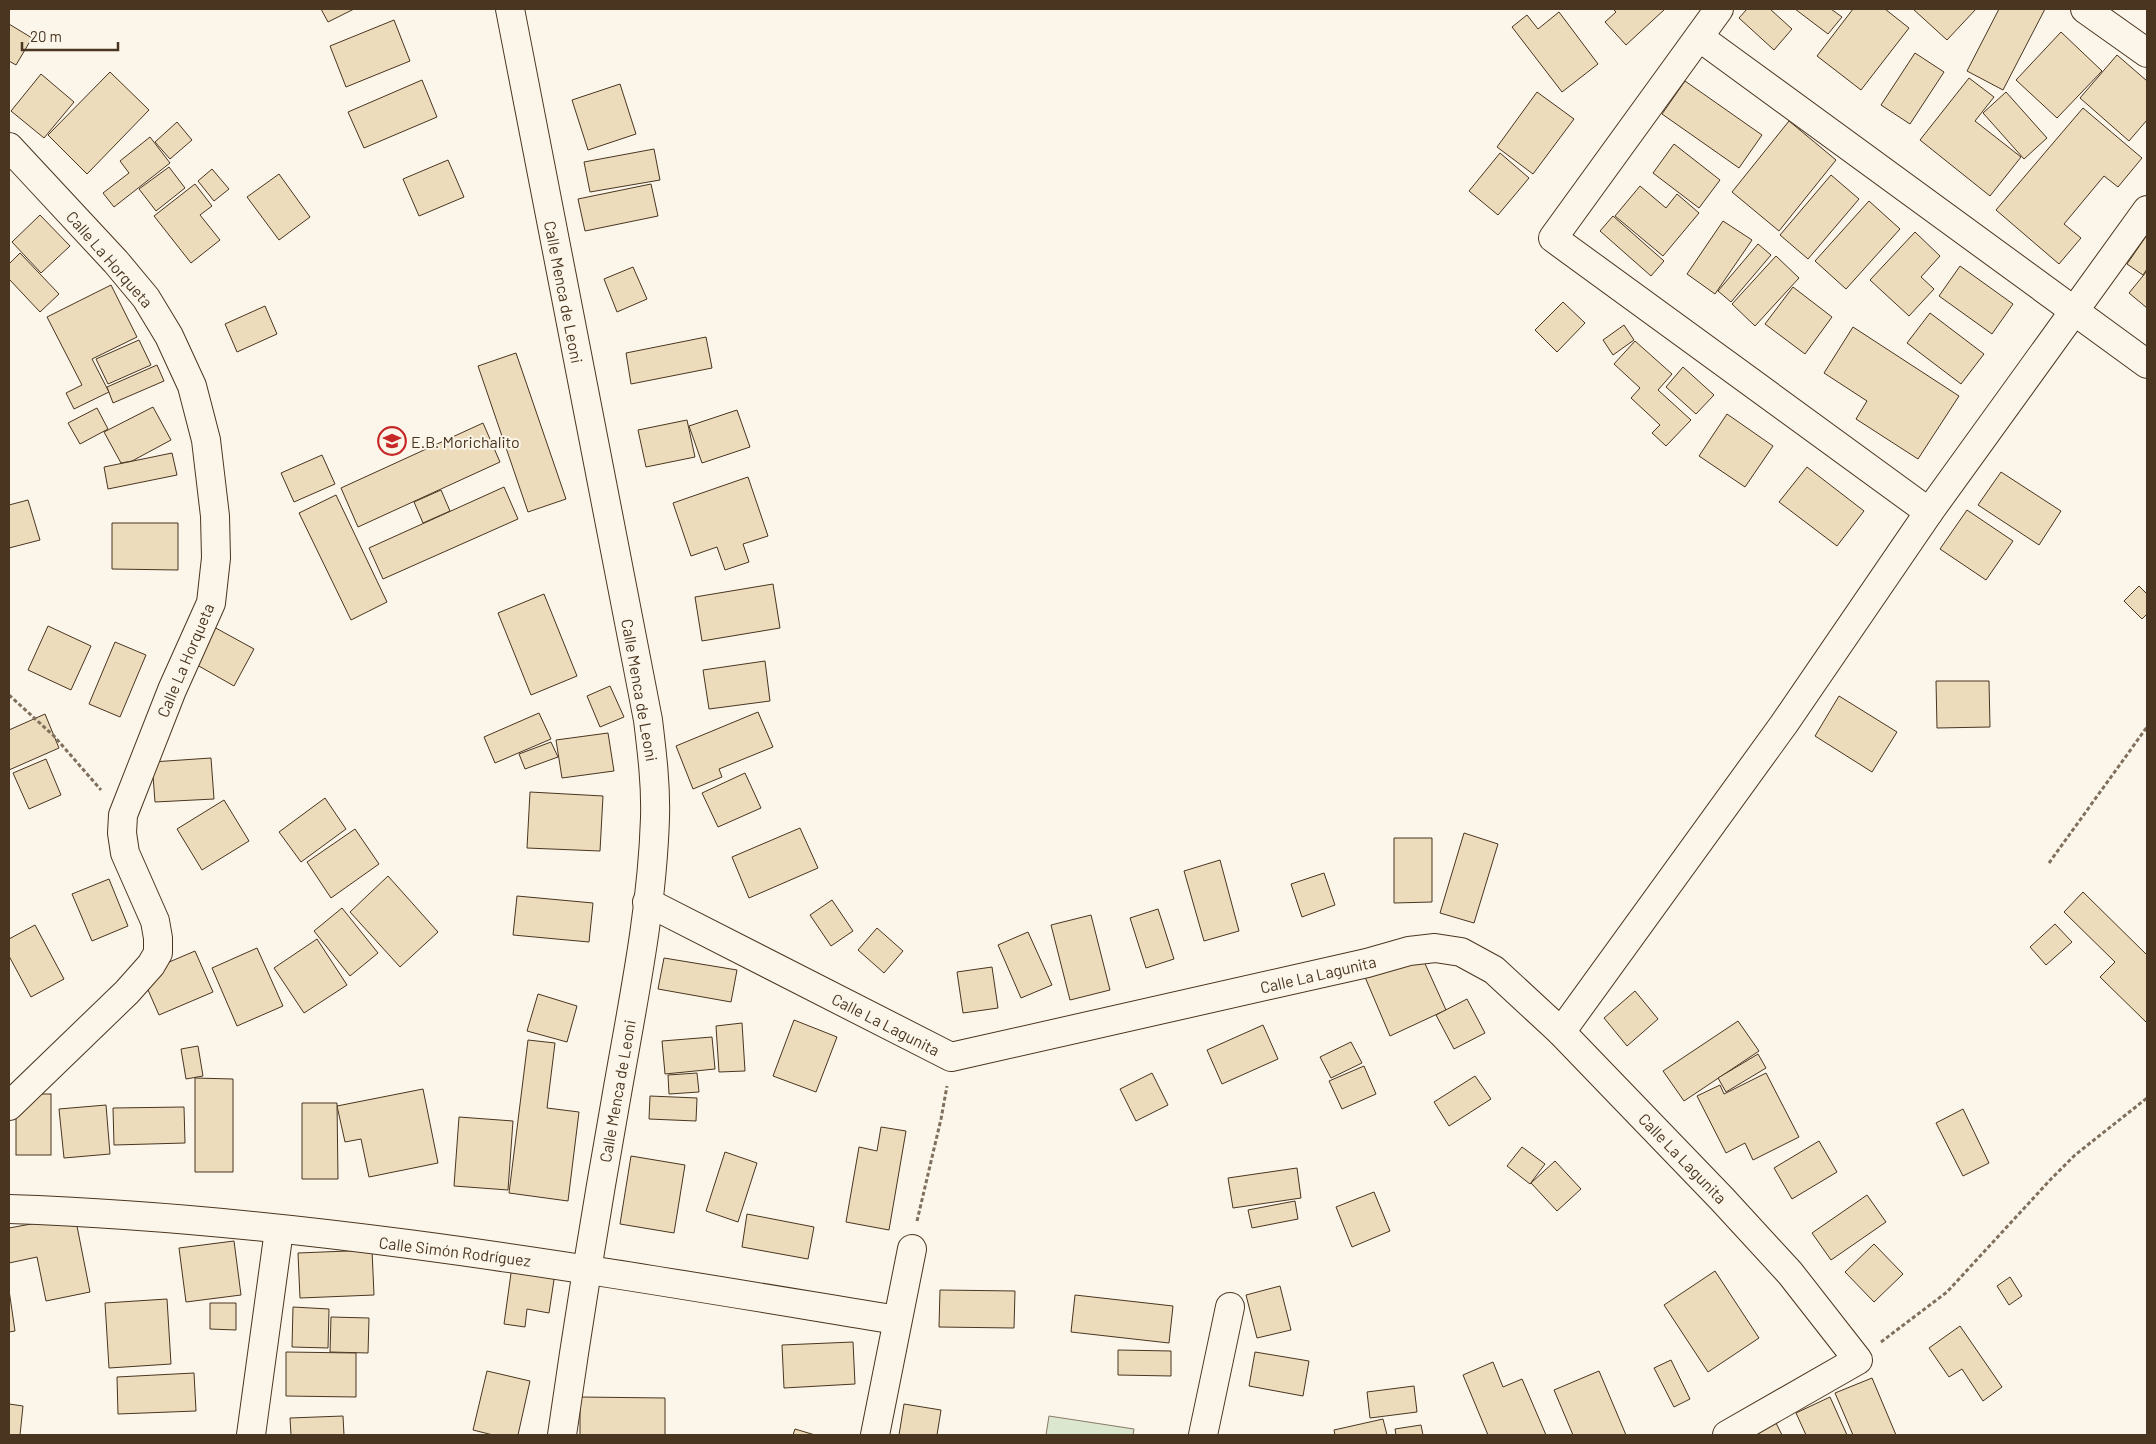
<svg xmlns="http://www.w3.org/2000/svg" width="2156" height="1444" viewBox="0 0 2156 1444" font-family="Barlow,sans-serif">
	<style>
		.green { fill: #dce7d0; stroke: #887966 }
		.building { fill: #ecdcbc; stroke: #4a3520 }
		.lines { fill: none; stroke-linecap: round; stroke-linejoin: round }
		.minor-casing { stroke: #4a3520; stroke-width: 30 }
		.path { stroke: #7f6f5c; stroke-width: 3; stroke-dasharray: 4 2.5; stroke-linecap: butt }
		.minor { stroke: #fbf6e9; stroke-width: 28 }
		.labels { text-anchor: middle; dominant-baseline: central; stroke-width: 4; stroke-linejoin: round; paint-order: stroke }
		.street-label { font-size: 16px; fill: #4a3520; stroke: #fbf6e9 }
		.poi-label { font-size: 16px; fill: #4a3520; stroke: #fbf6e9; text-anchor: start }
	</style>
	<rect width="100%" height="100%" fill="#fbf6e9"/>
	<path class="green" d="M1049,1416L1134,1429L1133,1435H1046Z"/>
	<g class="building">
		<path d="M321,9H354L328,22Z"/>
		<path d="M1613,9H1665L1626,45L1605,22L1616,12Z"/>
		<path d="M1747,9H1770L1792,29L1774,50L1739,18Z"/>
		<path d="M1795,9H1831L1842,17L1828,34Z"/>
		<path d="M1853,9H1885L1909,28L1861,90L1817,56Z"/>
		<path d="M1913,9H1976L1947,40Z"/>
		<path d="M1999,9H2045L2003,90L1967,71Z"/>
		<path d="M1559,12L1598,64L1562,92L1512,27L1527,15L1538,29Z"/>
		<path d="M394,20L410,61L346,87L330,46Z"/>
		<path d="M9,24L32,38L16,65L9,61Z"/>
		<path d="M2061,32L2102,71L2057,118L2016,80Z"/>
		<path d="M1915,53L1944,72L1910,124L1881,105Z"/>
		<path d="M2117,55L2147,81V120L2129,141L2080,98Z"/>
		<path d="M110,72L149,110L87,174L48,135Z"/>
		<path d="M41,74L74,102L44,138L11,111Z"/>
		<path d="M1969,78L1994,97L1975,121L2021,157L1990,196L1920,140Z"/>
		<path d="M422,80L437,117L364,148L348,112Z"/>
		<path d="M1685,81L1762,135L1739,168L1662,114Z"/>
		<path d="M620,84L636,134L588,150L572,100Z"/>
		<path d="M1537,92L1574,119L1533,174L1497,147Z"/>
		<path d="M2006,92L2047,138L2024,159L1983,113Z"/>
		<path d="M2083,108L2142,158L2118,187L2104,176L2064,224L2081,238L2059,264L1996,210Z"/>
		<path d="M1789,121L1836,160L1779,231L1732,192Z"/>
		<path d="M177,122L192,140L170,159L155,142Z"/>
		<path d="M150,137L170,163L114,207L103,193L129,173L120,161Z"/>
		<path d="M1674,144L1720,180L1699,208L1653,173Z"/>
		<path d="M654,149L660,180L590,192L584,162Z"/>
		<path d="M1500,153L1529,178L1498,215L1469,191Z"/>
		<path d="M448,160L464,197L419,216L403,179Z"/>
		<path d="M169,167L185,188L156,211L139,189Z"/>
		<path d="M212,169L229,189L214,201L198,181Z"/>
		<path d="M279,174L310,217L279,240L247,197Z"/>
		<path d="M1831,175L1859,199L1808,259L1780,235Z"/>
		<path d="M195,184L212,206L200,215L220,240L191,263L154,216Z"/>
		<path d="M651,184L658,216L585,231L578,199Z"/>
		<path d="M1640,186L1666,208L1677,194L1699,213L1663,256L1615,216Z"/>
		<path d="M1869,201L1900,229L1846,289L1815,261Z"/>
		<path d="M40,215L70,246L41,273L12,242Z"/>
		<path d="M1613,216L1664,261L1651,276L1600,231Z"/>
		<path d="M1723,221L1752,240L1715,294L1687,274Z"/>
		<path d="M1915,232L1940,256L1921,277L1934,289L1909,316L1870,280Z"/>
		<path d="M2147,235V269L2143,275L2127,264Z"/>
		<path d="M1758,244L1771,255L1731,302L1718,291Z"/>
		<path d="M20,253L59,294L40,312L9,279V264Z"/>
		<path d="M1776,256L1799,278L1755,326L1732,304Z"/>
		<path d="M1960,266L2013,304L1992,334L1939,296Z"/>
		<path d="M633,267L647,299L617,312L604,279Z"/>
		<path d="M2147,271V308L2129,293Z"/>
		<path d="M111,285L137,337L92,359L109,392L74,409L66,393L82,385L47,317Z"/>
		<path d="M1793,287L1832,317L1805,354L1765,324Z"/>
		<path d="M1563,302L1585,323L1557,352L1535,330Z"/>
		<path d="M265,306L277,334L237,352L225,324Z"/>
		<path d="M1930,313L1984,354L1961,384L1907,343Z"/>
		<path d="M1624,325L1634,340L1613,355L1603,340Z"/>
		<path d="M1853,327L1959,396L1918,459L1856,419L1867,401L1824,373Z"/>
		<path d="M706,337L712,368L631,384L626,353Z"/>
		<path d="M139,340L151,365L108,384L96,359Z"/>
		<path d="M1635,341L1672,374L1658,390L1691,420L1666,446L1652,433L1660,425L1631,398L1640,388L1614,364Z"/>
		<path d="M516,353L566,499L528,512L478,366Z"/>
		<path d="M157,365L164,381L113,403L107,387Z"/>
		<path d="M1683,367L1714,395L1696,414L1666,387Z"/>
		<path d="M153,407L171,440L132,461L121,463L104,432Z"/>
		<path d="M97,408L108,429L80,444L68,423Z"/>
		<path d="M737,410L750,447L702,463L689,426Z"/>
		<path d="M1727,414L1773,446L1745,487L1699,456Z"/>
		<path d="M687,420L695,457L646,467L638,430Z"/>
		<path d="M483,423L500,462L358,527L341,488Z"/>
		<path d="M172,453L177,475L108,489L104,467Z"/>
		<path d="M322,455L335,484L294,502L281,473Z"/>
		<path d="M1807,467L1864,511L1837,546L1779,502Z"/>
		<path d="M2001,472L2061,511L2039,545L1978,505Z"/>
		<path d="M748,477L768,536L743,544L749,562L725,570L717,547L691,556L673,503Z"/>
		<path d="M504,487L518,519L383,579L369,548Z"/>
		<path d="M441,490L450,511L423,523L414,502Z"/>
		<path d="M336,495L387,602L351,620L299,513Z"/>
		<path d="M28,500L40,540L9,548V505Z"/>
		<path d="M1967,510L2013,541L1986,580L1940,549Z"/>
		<path d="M112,523H178V570L112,569Z"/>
		<path d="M773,584L780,628L702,641L695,597Z"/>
		<path d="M2139,586L2147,594V614L2142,619L2124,601Z"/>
		<path d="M544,594L577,676L531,695L498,613Z"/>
		<path d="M203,621L254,649L234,686L183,657Z"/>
		<path d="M48,626L91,646L71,690L28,670Z"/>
		<path d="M115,642L146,655L120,717L89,704Z"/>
		<path d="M765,661L770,701L709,709L703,670Z"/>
		<path d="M1936,681H1989L1990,727L1937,728Z"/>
		<path d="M610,686L624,717L600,727L587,696Z"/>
		<path d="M1839,696L1897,732L1872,772L1815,736Z"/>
		<path d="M758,712L773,747L719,769L722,777L693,789L676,746Z"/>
		<path d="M539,713L551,739L495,763L484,737Z"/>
		<path d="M45,714L59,748L9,770V730Z"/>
		<path d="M608,733L614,771L562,778L556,740Z"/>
		<path d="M551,742L558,757L525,769L519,754Z"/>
		<path d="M211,758L214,799L155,802L152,762Z"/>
		<path d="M46,759L61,795L29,809L13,773Z"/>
		<path d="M745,773L761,808L718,827L702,793Z"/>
		<path d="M530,792L603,796L600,851L527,848Z"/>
		<path d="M325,798L346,829L301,862L279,832Z"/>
		<path d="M224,800L249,841L202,870L177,829Z"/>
		<path d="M800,828L818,868L749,898L732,857Z"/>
		<path d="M355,829L379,864L331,898L307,862Z"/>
		<path d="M1464,833L1498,844L1474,923L1440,913Z"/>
		<path d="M1394,838H1432V902L1394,903Z"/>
		<path d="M1220,860L1239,931L1204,941L1184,871Z"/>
		<path d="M1324,873L1335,905L1302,917L1291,884Z"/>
		<path d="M388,876L438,932L400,967L350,912Z"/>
		<path d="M109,879L128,926L92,941L72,894Z"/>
		<path d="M2083,892L2147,955V1023L2100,977L2115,962L2064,912Z"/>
		<path d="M517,896L593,903L589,942L513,935Z"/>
		<path d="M832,900L853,931L831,946L810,915Z"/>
		<path d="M342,908L378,953L350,976L314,931Z"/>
		<path d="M1158,909L1174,959L1146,968L1130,918Z"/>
		<path d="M1091,915L1110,990L1070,1000L1051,925Z"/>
		<path d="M2055,924L2072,942L2046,965L2030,947Z"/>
		<path d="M35,925L64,979L31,997L9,956V939Z"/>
		<path d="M877,928L903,951L884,973L858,950Z"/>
		<path d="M1028,932L1052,985L1021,998L998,945Z"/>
		<path d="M317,939L347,985L304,1013L274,968Z"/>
		<path d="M1417,946L1446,1010L1390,1036L1362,970Z"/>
		<path d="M257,948L283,1006L237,1026L212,968Z"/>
		<path d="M195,951L213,992L159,1015L141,974Z"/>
		<path d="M664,958L737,970L731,1002L658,989Z"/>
		<path d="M992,967L998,1008L963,1013L957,972Z"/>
		<path d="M1635,991L1658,1019L1627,1046L1604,1018Z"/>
		<path d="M538,994L577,1006L567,1042L527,1031Z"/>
		<path d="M1467,999L1485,1033L1454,1049L1436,1015Z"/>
		<path d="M794,1020L837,1037L816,1092L773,1076Z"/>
		<path d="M1738,1021L1759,1051L1684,1101L1663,1071Z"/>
		<path d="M742,1023L745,1071L719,1072L716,1026Z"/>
		<path d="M1263,1025L1278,1059L1222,1084L1207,1050Z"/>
		<path d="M712,1037L715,1069L665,1074L662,1041Z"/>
		<path d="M528,1040L555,1043L547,1108L579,1112L568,1201L509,1193Z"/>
		<path d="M1351,1042L1362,1063L1331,1078L1320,1057Z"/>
		<path d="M198,1046L203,1076L186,1079L181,1049Z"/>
		<path d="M1758,1054L1766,1068L1726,1092L1718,1078Z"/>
		<path d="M1364,1066L1376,1094L1342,1109L1329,1081Z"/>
		<path d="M697,1073L699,1092L669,1094L668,1075Z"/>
		<path d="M1152,1073L1168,1105L1136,1121L1120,1089Z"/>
		<path d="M1766,1073L1799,1137L1753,1160L1745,1143L1726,1153L1697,1096L1720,1085L1724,1094Z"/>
		<path d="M1475,1076L1491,1099L1449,1126L1434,1102Z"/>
		<path d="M195,1078L233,1079V1172H195Z"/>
		<path d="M423,1089L438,1163L369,1177L361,1139L345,1142L337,1106Z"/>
		<rect x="16" y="1094" width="35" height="61"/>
		<path d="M650,1096L697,1098L696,1121L649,1119Z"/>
		<path d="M302,1103H337L338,1179H302Z"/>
		<path d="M106,1105L110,1154L64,1158L59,1109Z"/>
		<path d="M184,1107L185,1143L114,1145L113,1108Z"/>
		<path d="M1963,1109L1989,1163L1963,1176L1936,1123Z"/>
		<path d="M459,1117L513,1121L508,1190L454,1186Z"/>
		<path d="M881,1127L906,1131L889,1230L846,1222L859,1147L877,1151Z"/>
		<path d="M1819,1141L1837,1172L1792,1199L1774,1168Z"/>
		<path d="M1522,1147L1545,1164L1530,1184L1507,1166Z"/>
		<path d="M725,1152L757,1163L738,1222L706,1211Z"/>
		<path d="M631,1156L685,1165L674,1233L620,1224Z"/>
		<path d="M1555,1161L1581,1189L1557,1211L1531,1183Z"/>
		<path d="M1297,1168L1301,1198L1233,1208L1228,1178Z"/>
		<path d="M1374,1192L1390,1231L1352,1247L1336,1207Z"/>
		<path d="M1867,1195L1886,1222L1831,1260L1812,1233Z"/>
		<path d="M1295,1201L1298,1219L1252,1228L1248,1210Z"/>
		<path d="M747,1214L814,1227L808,1259L742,1247Z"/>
		<path d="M75,1216L90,1292L46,1301L37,1257L9,1263V1228Z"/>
		<path d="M234,1241L241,1295L186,1302L179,1248Z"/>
		<path d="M1874,1244L1903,1274L1874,1302L1845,1272Z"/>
		<path d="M372,1250L374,1295L300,1298L298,1253Z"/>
		<path d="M512,1266L555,1273L549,1313L527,1309L525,1327L504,1324Z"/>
		<path d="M1715,1271L1759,1338L1708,1372L1664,1305Z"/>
		<path d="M2010,1277L2022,1296L2009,1305L1997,1286Z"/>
		<path d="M1280,1286L1291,1330L1257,1338L1246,1295Z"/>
		<path d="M9,1290L15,1331L9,1332Z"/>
		<path d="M940,1290L1015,1291L1014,1328L939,1327Z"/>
		<path d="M1075,1295L1173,1306L1169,1343L1071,1332Z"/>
		<path d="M167,1299L171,1364L109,1368L105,1303Z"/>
		<path d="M210,1303H236V1330L210,1329Z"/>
		<path d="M293,1307L329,1309L328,1348L292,1347Z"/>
		<path d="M331,1317L369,1318L368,1353L330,1352Z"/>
		<path d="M1960,1326L2002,1387L1983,1401L1962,1369L1949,1377L1929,1348Z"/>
		<path d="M853,1342L855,1384L784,1388L782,1345Z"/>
		<path d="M1118,1350L1171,1351V1376L1118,1375Z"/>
		<path d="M286,1352L356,1353V1397L286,1396Z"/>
		<path d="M1255,1352L1309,1361L1303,1396L1249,1386Z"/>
		<path d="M1671,1360L1690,1399L1674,1407L1654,1368Z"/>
		<path d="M1493,1362L1503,1387L1522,1379L1546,1435H1488L1463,1375Z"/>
		<path d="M487,1371L530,1381L518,1435H493L473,1430Z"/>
		<path d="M1599,1371L1626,1435H1573L1554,1390Z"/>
		<path d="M194,1373L196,1411L118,1414L117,1377Z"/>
		<path d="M1872,1378L1896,1435H1853L1835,1393Z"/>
		<path d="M1414,1386L1417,1412L1370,1418L1367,1392Z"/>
		<path d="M580,1397L665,1398V1435H580Z"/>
		<path d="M1830,1397L1847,1435H1806L1796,1413Z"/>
		<path d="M9,1404L23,1406L20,1435H9Z"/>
		<path d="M904,1404L941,1410L937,1435H899Z"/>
		<path d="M343,1416L344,1435H291L290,1418Z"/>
		<path d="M1383,1419L1387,1435H1335L1334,1430Z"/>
		<path d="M1776,1423L1782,1435H1747Z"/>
		<path d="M1421,1425L1423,1435H1396L1395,1429Z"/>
		<path d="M795,1429L815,1435H793Z"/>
	</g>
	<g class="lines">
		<defs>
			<g id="minor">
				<path d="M510,9L648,720C652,753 656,785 655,818C652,913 632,1006 616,1099C596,1211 578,1323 562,1435"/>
				<path d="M1719,9L1553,238L1929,512"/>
				<path d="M2085,9L2147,53"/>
				<path d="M1699,37L2147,364"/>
				<path d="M9,147L116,262L146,298L169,336L192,386L206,440L215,516L216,558L211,603L172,690L123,815L122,833L125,853L155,921L158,938V953L151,965L127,992L9,1106"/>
				<path d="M647,902L951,1057L1367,963L1409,951L1435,948L1461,952L1494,970L1561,1032L1722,1199L1790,1273L1858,1360L1727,1435"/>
				<path d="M1561,1032L1784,724L1929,512L2147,210"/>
				<path d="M9,1209C307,1219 603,1272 897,1320"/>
				<path d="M251,1435L279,1230"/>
				<path d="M875,1435L912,1249"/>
				<path d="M1203,1435L1230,1307"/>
			</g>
		</defs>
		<use href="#minor" class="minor-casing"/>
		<g class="path">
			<path d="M9,695L54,736L101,790"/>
			<path d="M2049,863L2147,727"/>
			<path d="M917,1221L941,1119L947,1086"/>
			<path d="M1881,1342L1947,1292L2051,1179L2075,1155L2147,1098"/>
		</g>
		<use href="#minor" class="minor"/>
	</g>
	<defs>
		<symbol id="school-ring" viewBox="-11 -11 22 22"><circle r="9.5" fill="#fbf6e9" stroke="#c62828" stroke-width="1.5"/><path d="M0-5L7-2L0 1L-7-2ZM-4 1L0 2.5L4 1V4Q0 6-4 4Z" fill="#c62828"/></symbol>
	</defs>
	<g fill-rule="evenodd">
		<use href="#school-ring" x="376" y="425" width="32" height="32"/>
	</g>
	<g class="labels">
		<g class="street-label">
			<text transform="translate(110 259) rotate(49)">Calle La Horqueta</text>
			<text transform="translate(564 292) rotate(79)">Calle Menca de Leoni</text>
			<text transform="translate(185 660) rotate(-67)">Calle La Horqueta</text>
			<text transform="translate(640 690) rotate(80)">Calle Menca de Leoni</text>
			<text transform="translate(1318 974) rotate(-13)">Calle La Lagunita</text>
			<text transform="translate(886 1024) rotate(27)">Calle La Lagunita</text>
			<text transform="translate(617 1091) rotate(-80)">Calle Menca de Leoni</text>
			<text transform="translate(1683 1158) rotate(46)">Calle La Lagunita</text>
			<text transform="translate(455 1251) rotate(7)">Calle Simón Rodríguez</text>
		</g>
		<g class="poi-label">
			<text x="411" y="441">E.B. Morichalito</text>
		</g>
	</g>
	<rect width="2156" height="1444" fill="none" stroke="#4a3520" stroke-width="20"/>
	<path d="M22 42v8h96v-8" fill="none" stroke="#4a3520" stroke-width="2.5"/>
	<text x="30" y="42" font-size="15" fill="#4a3520" stroke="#fbf6e9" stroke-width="4" paint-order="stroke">20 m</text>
</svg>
